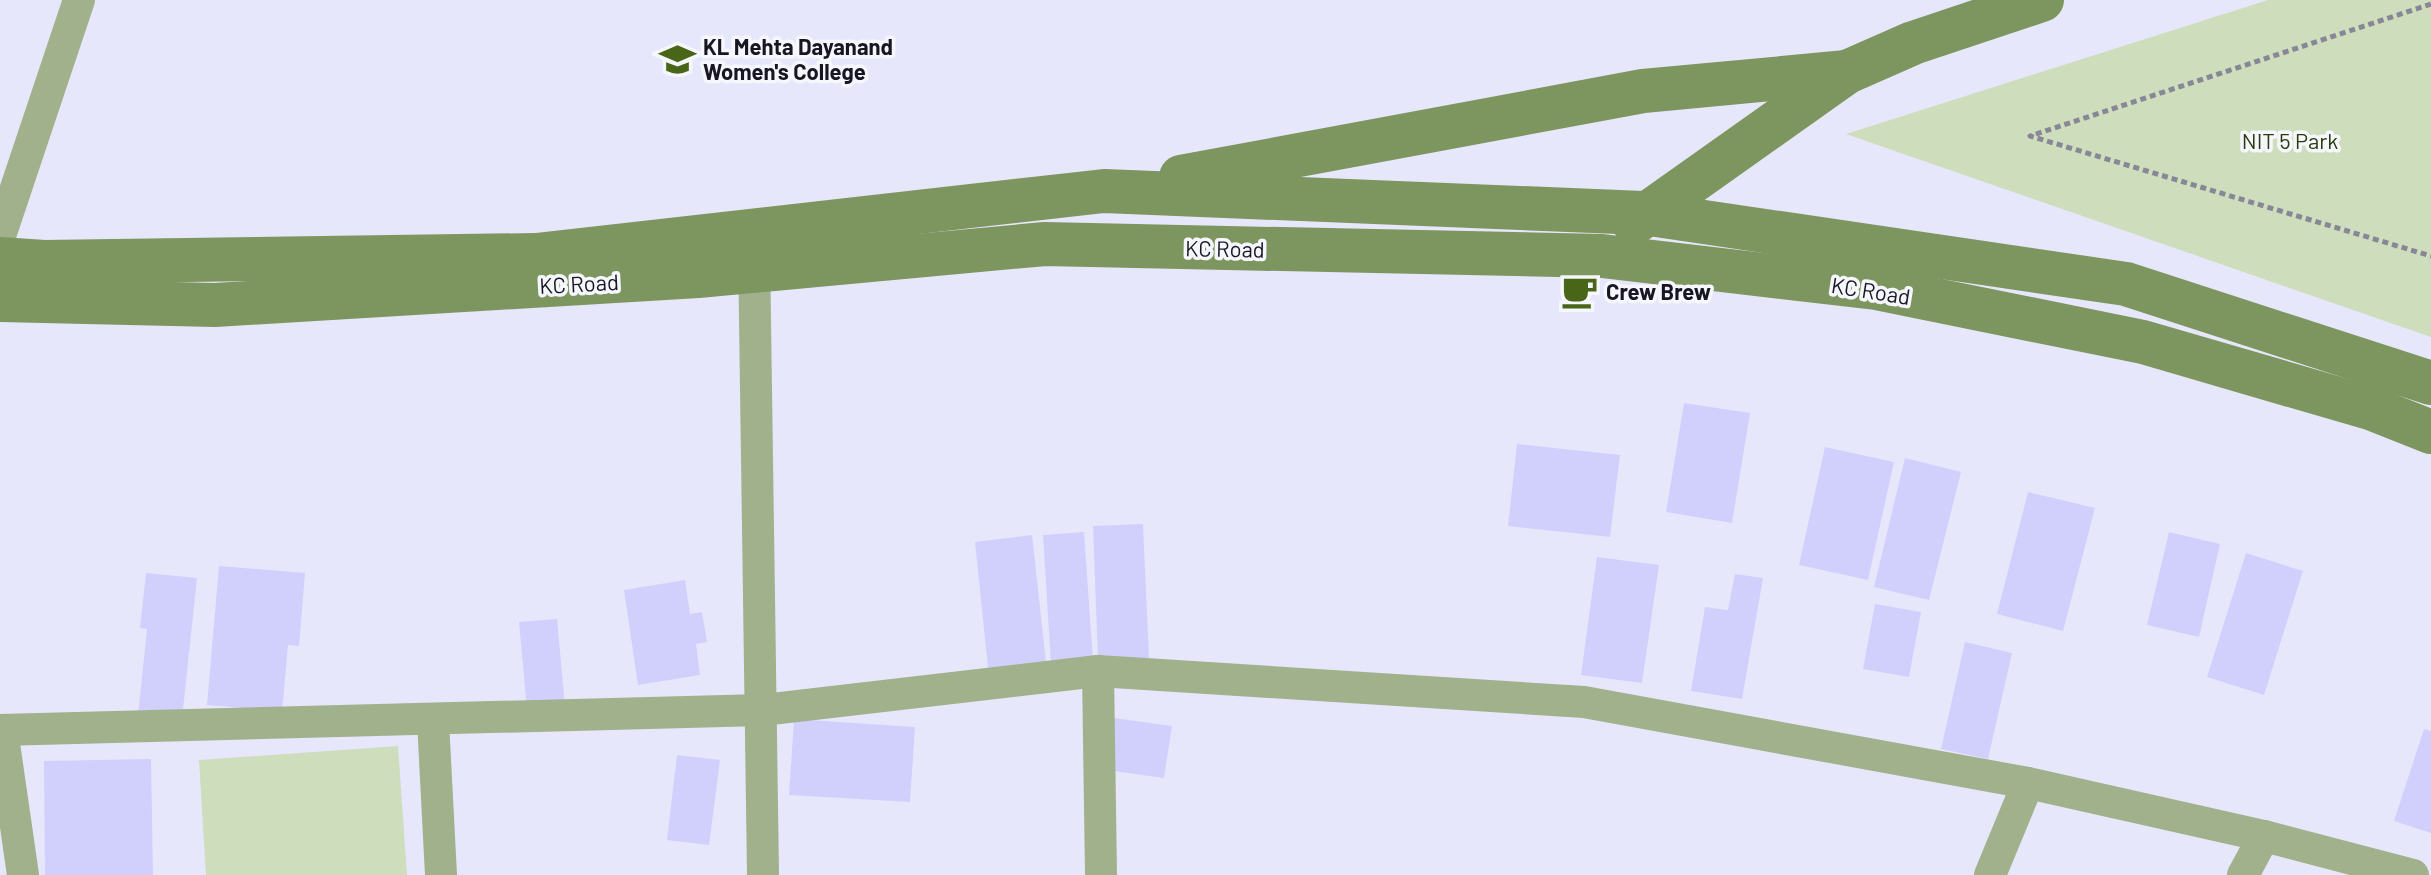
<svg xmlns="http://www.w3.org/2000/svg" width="2431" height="875" viewBox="0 0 2431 875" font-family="Barlow,sans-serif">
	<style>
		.green { fill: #ceddbc }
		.building { fill: #d1d0fd }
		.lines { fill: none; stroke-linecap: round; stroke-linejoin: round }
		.path { stroke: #878797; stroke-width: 5; stroke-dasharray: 6 4; stroke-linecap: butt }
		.street { stroke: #a0b18c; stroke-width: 32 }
		.secondary { stroke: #7d955e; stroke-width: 44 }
		.labels { text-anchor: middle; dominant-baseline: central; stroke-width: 7; stroke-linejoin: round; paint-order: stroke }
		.poi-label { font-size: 22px; font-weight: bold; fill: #171622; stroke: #f6f6fd; text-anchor: start }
		.park-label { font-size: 22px; fill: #2a3c0d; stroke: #f6f6fd }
		.street-label { font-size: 22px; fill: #171622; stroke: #f6f6fd }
	</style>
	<rect width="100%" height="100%" fill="#e7e7fb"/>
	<g class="green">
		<path d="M2268,0H2431V337L1846,134Z"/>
		<path d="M398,746L407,875H206L199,760Z"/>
	</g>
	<g class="building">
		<path d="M1684,403L1750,413L1732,523L1666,512Z"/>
		<path d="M1517,444L1620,455L1610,537L1508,526Z"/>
		<path d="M1825,447L1894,462L1868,580L1799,565Z"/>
		<path d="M1905,458L1961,472L1929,600L1874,587Z"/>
		<path d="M2028,492L2095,508L2063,631L1997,614Z"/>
		<path d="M1143,524L1149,658L1098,660L1093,526Z"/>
		<path d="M1084,532L1093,660L1051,664L1043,535Z"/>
		<path d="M2169,532L2220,544L2199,637L2147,625Z"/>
		<path d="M1032,535L1046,662L988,668L975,542Z"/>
		<path d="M2246,553L2303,571L2264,695L2207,677Z"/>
		<path d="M1597,557L1659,565L1642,683L1581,675Z"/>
		<path d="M219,566L305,573L299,646L288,645L282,711L207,705Z"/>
		<path d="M146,573L197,578L182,719L138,715L147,629L140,628Z"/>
		<path d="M1735,574L1763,578L1742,699L1691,691L1705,607L1728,610Z"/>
		<path d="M685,580L690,614L702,612L707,642L696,644L700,675L638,685L624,590Z"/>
		<path d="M1875,604L1921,612L1909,677L1863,669Z"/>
		<path d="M557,619L565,706L527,710L519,622Z"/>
		<path d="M1965,642L2012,653L1988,759L1941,749Z"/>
		<path d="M1114,718L1172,726L1164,778L1106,770Z"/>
		<path d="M794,719L915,727L910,802L789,795Z"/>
		<path d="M2424,729L2431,731V833L2394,821Z"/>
		<path d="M677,755L720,760L709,845L667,840Z"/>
		<path d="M151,759L153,875H45L44,761Z"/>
	</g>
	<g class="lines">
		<path class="path" d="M2431,4L2030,136L2431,256"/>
		<g class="street">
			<path d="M0,236L79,0"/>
			<path d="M754,250L763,875"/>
			<path d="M1098,671L1101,875"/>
			<path d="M433,721L441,875"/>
			<path d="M0,730L762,710L1098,671L1584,702L2028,783L2264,836L2413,875"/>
			<path d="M2,730L23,875"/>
			<path d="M1990,875L2028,783"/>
			<path d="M2243,875L2264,836"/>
		</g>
		<g class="secondary">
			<path d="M1181,177L1643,91L1847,72"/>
			<path d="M1634,223L1847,72L1913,43L2042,0"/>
			<path d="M0,259L44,262L536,255L1104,191L1643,213L2126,284L2431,383"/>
			<path d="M0,300L215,305L698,276L1045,244L1602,256L1876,288L2143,342L2373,409L2431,432"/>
		</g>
	</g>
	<defs>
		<symbol id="school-bare" viewBox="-9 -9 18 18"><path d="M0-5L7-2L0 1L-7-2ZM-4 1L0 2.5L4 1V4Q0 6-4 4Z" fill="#496517" stroke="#f6f6fd" stroke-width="2.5" paint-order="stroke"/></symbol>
		<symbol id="cafe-bare" viewBox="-9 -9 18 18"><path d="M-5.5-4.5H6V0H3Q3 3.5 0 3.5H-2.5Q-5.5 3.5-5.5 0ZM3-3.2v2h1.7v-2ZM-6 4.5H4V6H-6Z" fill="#496517" stroke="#f6f6fd" stroke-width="2.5" paint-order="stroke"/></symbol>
	</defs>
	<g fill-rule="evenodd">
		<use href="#school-bare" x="652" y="34" width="51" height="51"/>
		<use href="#cafe-bare" x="1554" y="266" width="51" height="51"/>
	</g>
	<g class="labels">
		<g class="poi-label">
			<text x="703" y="46">KL Mehta Dayanand<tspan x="703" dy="25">Women's College</tspan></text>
			<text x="1606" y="291">Crew Brew</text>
		</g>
		<g class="park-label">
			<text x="2290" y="140">NIT 5 Park</text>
		</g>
		<g class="street-label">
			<text transform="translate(1225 248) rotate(1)">KC Road</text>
			<text transform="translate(579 283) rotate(-3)">KC Road</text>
			<text transform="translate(1871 290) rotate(9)">KC Road</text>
		</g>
	</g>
</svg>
